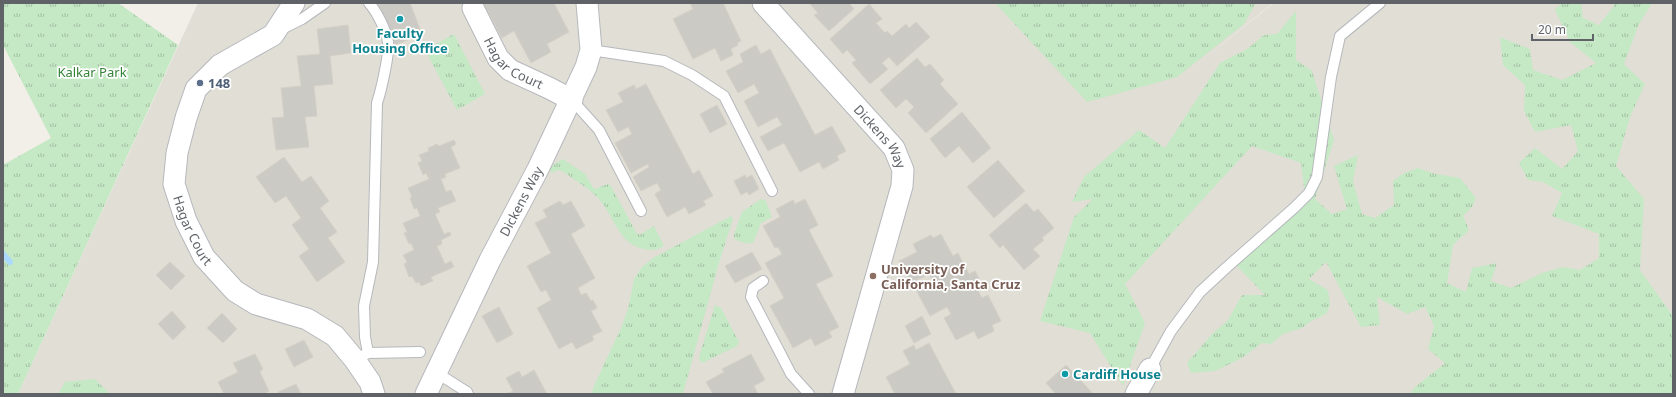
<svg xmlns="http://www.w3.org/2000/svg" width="1676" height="397" viewBox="0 0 1676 397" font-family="'Noto Sans',sans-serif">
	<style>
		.education { fill: #e1ded6 }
		.grass { fill: url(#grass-tufts) }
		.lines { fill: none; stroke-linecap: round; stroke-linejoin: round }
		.stream { stroke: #aadaff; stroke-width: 6 }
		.building { fill: #cccac5; stroke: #d6d1c6 }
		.lane-casing { stroke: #b5b8bc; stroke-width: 12 }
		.street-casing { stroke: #b5b8bc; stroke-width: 23 }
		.lane { stroke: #fff; stroke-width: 10 }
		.street { stroke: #fff; stroke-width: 21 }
		.culture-dot { fill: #0f9aa8; stroke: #fff; stroke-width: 1.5 }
		.service-dot { fill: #5c6f8a; stroke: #fff; stroke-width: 1.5 }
		.education-dot { fill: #8d6e63; stroke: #fff; stroke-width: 1.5 }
		.labels { text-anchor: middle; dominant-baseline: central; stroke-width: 3.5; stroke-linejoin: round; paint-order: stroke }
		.culture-label { font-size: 13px; font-weight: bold; fill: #0d838f; stroke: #fff }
		.street-label { font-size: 13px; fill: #5f6368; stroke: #fff }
		.park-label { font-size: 13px; fill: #348238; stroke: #fff }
		.service-label { font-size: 13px; font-weight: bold; fill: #4e5e75; stroke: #fff; text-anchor: start }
		.education-label { font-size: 13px; font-weight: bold; fill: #785e54; stroke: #fff; text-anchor: start }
	</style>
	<defs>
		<pattern id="grass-tufts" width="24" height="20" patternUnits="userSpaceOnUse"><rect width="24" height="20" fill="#c5e8c5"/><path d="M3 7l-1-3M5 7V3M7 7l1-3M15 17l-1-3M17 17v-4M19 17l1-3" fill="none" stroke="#a3c0a4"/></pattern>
	</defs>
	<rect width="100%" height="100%" fill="#f1efe8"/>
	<path class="education" d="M198,3H1273L1180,78L1274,3H1673V394H18Z"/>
	<g class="grass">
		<path d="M3,3H118L178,45L18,394H3V165L51,138L3,45Z"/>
		<path d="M995,3H1256L1244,24L1177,77L1087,102Z"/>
		<path d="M1562,3H1581L1583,18L1599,25L1614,6L1613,3H1652L1639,24L1624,64L1645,84L1630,117L1616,166L1644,199L1640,270L1673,316V394H1410L1415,387L1445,363L1428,349L1434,326L1425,307L1407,314L1377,297L1380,325L1361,327L1326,262L1309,279L1328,290L1330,305L1326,314L1311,321L1302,328L1283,334L1271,344L1262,343L1242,358L1215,371L1191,373L1187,363L1212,334L1228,320L1242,295H1265L1236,265L1285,220L1306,204L1301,163L1252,146L1125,284L1145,323L1123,386L1090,333L1040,321L1074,217L1093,199L1072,202L1084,177L1139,130L1165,148L1220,63L1247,49L1264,35L1277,34L1296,11V60L1312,71L1334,140L1315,199L1332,214L1347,209L1334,166L1358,155L1353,181L1362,214L1375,218L1394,205L1393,181L1404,173L1418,168L1436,174L1460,178L1476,198L1472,207L1463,216L1469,230L1453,245L1447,283L1466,292L1472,268L1497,263L1491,281L1511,288L1542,273L1563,267L1580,270L1599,258V234L1552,216L1562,193L1543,182L1528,180L1519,163L1535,148L1562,169L1578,151L1571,125L1535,132L1524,111L1525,85L1503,65L1500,37L1530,49L1533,70L1562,80L1596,63L1570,42L1555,10Z"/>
		<path d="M454,34L485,94L457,110L425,50Z"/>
		<path d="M563,159L585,174L594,189L608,184L611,186L637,234H641L654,226L664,246C657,250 652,251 644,249C617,244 614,213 596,196C587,187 574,180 564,172L558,170L552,173L550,171V167Z"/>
		<path d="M761,199L766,201L772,217L761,223L753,243C748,244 738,242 734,238V234L742,212Z"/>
		<path d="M731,216L733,219L718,266L683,394H592L593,388L621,328L628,309L634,279L642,267L653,258Z"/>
		<path d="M715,305L721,308L739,342L737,346L702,363L699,359V357Z"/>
		<path d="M95,379L110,394H58L65,382Z"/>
	</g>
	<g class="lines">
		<path class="stream" d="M3,254L10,262"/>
	</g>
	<g class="building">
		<path d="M378,3H410L422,34L395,45Z"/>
		<path d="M483,3H554L569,32L547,44L551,52L531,63L514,31L502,38Z"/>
		<path d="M690,3H723L741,41L737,43L738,45L731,49L733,55L721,61L715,48L693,59L673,19L693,9Z"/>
		<path d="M809,3H849L854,9L829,31L814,15L818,13Z"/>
		<path d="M869,4L882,19L876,23L885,33L887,31L892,36L906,24L909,28L916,22L930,37L897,66L889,57L882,63L888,69L870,84L852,63L856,60L847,50L843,54L830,39Z"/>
		<path d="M348,25L351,53L330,56L333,84L314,86L317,116L305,117L309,147L276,150L272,118L284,117L281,88L301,86L297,56L320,54L317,29Z"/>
		<path d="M756,45L761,54L770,49L815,135L832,126L846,151L837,156L839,160L823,169L819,162L800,172L784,143L768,151L760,137L782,125L777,117L758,127L744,101L759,93L754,84L738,93L726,71L743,62L740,54Z"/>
		<path d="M917,58L925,67L930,64L944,80L940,84L958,104L926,133L908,113L914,107L906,99L896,108L880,90Z"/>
		<path d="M646,84L693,174L699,170L713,196L703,201L706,205L689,214L685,207L667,217L655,194L661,190L657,183L641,191L633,177L649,167L648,164L631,173L615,143L632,134L628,127L618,132L606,110L623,102L618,93L634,85L636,89Z"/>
		<path d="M717,105L727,124L710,133L700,114Z"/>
		<path d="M962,112L991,148L973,163L959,146L945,158L930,139Z"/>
		<path d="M454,140L456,144L451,147L460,168L445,174L446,177L441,179L446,192L451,190L456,201L438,208L440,212L435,214L444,234L450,232L451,235L441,240L442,244L437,246L445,264L451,261L454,267L431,277L433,281L421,286L419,282L416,283L412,276L409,277L404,264L407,262L403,255L414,250L411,243L409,244L404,233L407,232L403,223L420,216L417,208L414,209L410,198L412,197L408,188L429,179L426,173L423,175L418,163L422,161L419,155L429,151L428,148L437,144L439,146Z"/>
		<path d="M284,157L302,182L311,176L329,201L320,208L337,232L328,238L345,262L317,282L299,256L309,249L292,225L301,218L286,196L275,203L256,177Z"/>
		<path d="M998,160L1025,191L994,218L967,187Z"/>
		<path d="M745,175L746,178L752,175L759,189L749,195L747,192L741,195L734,181Z"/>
		<path d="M805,199L818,225L809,230L833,276L816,284L839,327L829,332L832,337L815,346L811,338L793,348L770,306L784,298L765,263L782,254L778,247L775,248L763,226L780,217L776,209L793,200L795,204Z"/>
		<path d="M560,201L563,205L571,201L585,226L571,234L595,278L578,288L581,295L586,293L591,301L593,300L597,308L591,311L602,331L592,336L594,340L576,349L572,342L559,349L537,308L551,300L546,290L541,292L527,266L551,253L535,223L547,217L543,210Z"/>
		<path d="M1026,203L1034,212L1038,209L1054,228L1042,238L1044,240L1033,249L1040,256L1024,270L1003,245L1000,248L989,235Z"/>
		<path d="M941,234L953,256L958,253L969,274L975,271L979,278L973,281L982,298L988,295L1001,321L992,325L994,331L978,339L974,331L956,340L944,318L951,314L947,307L930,316L916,290L933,281L929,274L911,283L899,261L917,252L913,244L931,235L933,238Z"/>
		<path d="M752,252L762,269L735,283L725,266Z"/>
		<path d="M170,262L185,276L171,290L156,275Z"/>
		<path d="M499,307L513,334L497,343L482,316Z"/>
		<path d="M172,311L186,327L173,340L158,324Z"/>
		<path d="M222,313L237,329L223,343L207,328Z"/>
		<path d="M922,316L931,334L914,343L905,326Z"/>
		<path d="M304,340L313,357L294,367L285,349Z"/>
		<path d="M929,343L956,394H895L886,377L910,364L903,351L914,345L916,350Z"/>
		<path d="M255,354L263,369L260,372L269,391L264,394H224L218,382L238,372L233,363Z"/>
		<path d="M751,354L765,380L754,386L758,394H713L706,382L724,372L722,369Z"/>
		<path d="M1066,365L1086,386L1093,394H1054L1055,393L1046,383Z"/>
		<path d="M534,370L547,394H506L513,391L506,378L519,371L522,377Z"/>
		<path d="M296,384L301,394H279L278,392Z"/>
	</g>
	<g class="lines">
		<defs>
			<g id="lane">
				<path d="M282,29L302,19L325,3"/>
				<path d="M591,50L664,61L692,75L724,96L772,191"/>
				<path d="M572,100L599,130L641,211"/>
				<path d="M763,281L753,288L751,297L791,374L809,394"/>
				<path d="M368,353L365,337L364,306L373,262L377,103C381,91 390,52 388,42C386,30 377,12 369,3"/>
				<path d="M362,356L368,353L420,352"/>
				<path d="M1150,369L1171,331L1200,292L1227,267L1294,208L1309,193L1317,177L1331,77L1340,36L1380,3"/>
				<path d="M437,373L467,392L468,394"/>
			</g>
			<g id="street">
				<path id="s1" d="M294,3L273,35L220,65L196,89L186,118L177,153L174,184L186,221L204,257L235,291L256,304L307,319L335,336L355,360L370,382L374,394"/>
				<path id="s2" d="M763,3L894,148L903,170L902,186L843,394"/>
				<path id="s3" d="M473,8L498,58L510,70L549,88L572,100"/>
				<path id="s4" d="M426,394L490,260L538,169L586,67L591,50L587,3"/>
				<path d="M1136,394L1150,369"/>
			</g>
		</defs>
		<use href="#lane" class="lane-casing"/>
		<use href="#street" class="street-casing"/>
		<use href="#lane" class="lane"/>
		<use href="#street" class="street"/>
	</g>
	<g class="culture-dot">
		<circle cx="400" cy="19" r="4"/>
		<circle cx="1065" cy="374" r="4"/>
	</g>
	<circle class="service-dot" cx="200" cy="83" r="4"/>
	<circle class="education-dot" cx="873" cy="276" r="4"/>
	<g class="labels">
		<g class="culture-label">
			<text x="400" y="33">Faculty<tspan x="400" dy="15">Housing Office</tspan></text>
			<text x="1073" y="374" text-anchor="start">Cardiff House</text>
		</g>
		<g class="street-label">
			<text stroke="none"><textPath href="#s3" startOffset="71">Hagar Court</textPath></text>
			<text stroke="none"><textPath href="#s2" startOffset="178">Dickens Way</textPath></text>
			<text stroke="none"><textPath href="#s4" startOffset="215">Dickens Way</textPath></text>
			<text stroke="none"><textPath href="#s1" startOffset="281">Hagar Court</textPath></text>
		</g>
		<g class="park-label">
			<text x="92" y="72">Kalkar Park</text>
		</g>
		<g class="service-label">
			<text x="208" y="83">148</text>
		</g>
		<g class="education-label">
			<text x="881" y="269">University of<tspan x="881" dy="15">California, Santa Cruz</tspan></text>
		</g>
	</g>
	<rect width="1676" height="397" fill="none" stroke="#5f6368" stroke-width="8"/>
	<path d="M1532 34v6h61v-6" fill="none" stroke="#5f6368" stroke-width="2"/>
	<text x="1538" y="34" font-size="12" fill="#5f6368" stroke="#ffffff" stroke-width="3" paint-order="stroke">20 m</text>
</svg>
